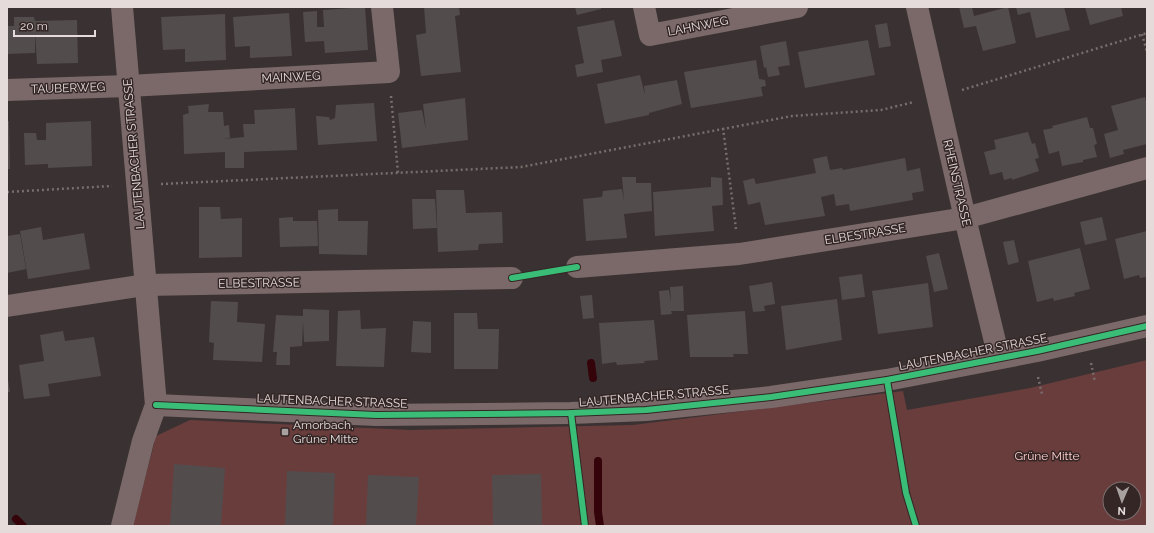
<svg xmlns="http://www.w3.org/2000/svg" width="1154" height="533" viewBox="0 0 1154 533" font-family="Raleway,sans-serif">
	<style>
		.green { fill: #6a3d3d; fill-rule: evenodd }
		.lines { fill: none; stroke-linecap: round; stroke-linejoin: round }
		.stream { stroke: #35040a; stroke-width: 8 }
		.building { fill: #534c4c }
		.path { stroke: #796d6d; stroke-width: 2.5; stroke-dasharray: 2 3; stroke-linecap: butt }
		.minor { stroke: #7b6969; stroke-width: 22 }
		.cycleway-casing { stroke: #332625; stroke-width: 8 }
		.cycleway { stroke: #3abd76; stroke-width: 6 }
		.poi-dot { fill: #a9a0a0; stroke: #332625; stroke-width: 1.5 }
		.labels { text-anchor: middle; dominant-baseline: central; stroke-width: 3; stroke-linejoin: round; paint-order: stroke }
		.street-label { font-size: 12px; fill: #e5dbdb; stroke: #332625 }
		.poi-label { font-size: 12px; fill: #e5dbdb; stroke: #332625; text-anchor: start }
		.park-label { font-size: 12px; fill: #fccccb; stroke: #332625 }
	</style>
	<rect width="100%" height="100%" fill="#3a3232"/>
	<path class="green" d="M1147,360V526H133L156,436L190,420L411,430L633,425L903,391L907,410L1030,388ZM1110,489H1134V513H1110Z"/>
	<g class="lines">
		<g class="stream">
			<path d="M591,363L593,378"/>
			<path d="M598,461V512L600,526"/>
			<path d="M16,519L23,526"/>
		</g>
	</g>
	<g class="building">
		<path d="M365,7L368,50L325,53L324,41L305,42L303,12L317,11V27H324L323,10Z"/>
		<path d="M424,7H459L460,15L455,16L461,72L421,76L416,35L426,33Z"/>
		<path d="M575,7H601V9L577,15Z"/>
		<path d="M959,7H972L974,16L1008,7L1016,43L983,51L976,26L964,28Z"/>
		<path d="M1016,7H1064L1070,30L1036,38L1030,12L1018,15Z"/>
		<path d="M1085,7H1121L1123,16L1090,25Z"/>
		<path d="M289,13L292,56L250,58V46L235,47L233,17Z"/>
		<path d="M225,14L226,60L185,62V49L163,50L161,17Z"/>
		<path d="M14,17H34L35,21L77,20L78,63L37,64L35,32V53L7,54V26H14Z"/>
		<path d="M614,20L622,56L601,60L603,72L577,77L575,65L584,63L577,27Z"/>
		<path d="M887,23L891,46L879,48L875,25Z"/>
		<path d="M868,40L875,75L805,88L798,52Z"/>
		<path d="M786,41L790,65L778,67L780,75L768,77L766,67L764,68L760,46Z"/>
		<path d="M756,60L759,79L765,80L766,86L761,87L763,96L691,108L684,72Z"/>
		<path d="M640,75L645,95L644,86L677,80L682,104L649,113V115L605,124L597,84Z"/>
		<path d="M1145,97L1147,105V144L1123,150L1124,154L1110,158L1104,134L1118,130L1111,106Z"/>
		<path d="M465,98L468,140L402,148L398,113L422,110L426,130L423,104Z"/>
		<path d="M374,103L377,141L318,145L316,116L329,117L330,120L335,118L336,105Z"/>
		<path d="M209,104L208,112H223L224,126L229,125L230,138L224,139L244,137L243,124H255L254,110L295,108L297,150L244,152V168H225V152L184,154L183,115L189,113L188,106Z"/>
		<path d="M1087,117L1090,128H1093L1097,144L1094,145L1097,157L1083,160V162L1062,166L1059,151L1049,154L1043,130L1053,128L1052,126Z"/>
		<path d="M7,121H9L10,169H7Z"/>
		<path d="M91,121L92,166L48,168V164L25,165L24,133H36L37,140H46V123Z"/>
		<path d="M1028,132L1032,144L1035,143L1039,158L1035,159L1039,171L1012,180V178L1004,180L1002,172L990,175L984,152L996,149L994,140Z"/>
		<path d="M827,156L830,170L842,168L843,170L905,158L907,171L920,168L924,191L912,193L913,200L850,211L849,204L836,206L834,194L821,197L825,216L765,225L760,202L748,205L743,181L754,178L756,184L816,173L813,159Z"/>
		<path d="M622,177H636V183H651L652,211L624,214L627,238L586,241L583,199L602,197L603,191L622,189L624,201Z"/>
		<path d="M711,177L722,178L723,205L712,206L714,231L655,236L653,192L711,187Z"/>
		<path d="M436,190H464L466,213L502,212L503,243L479,244L478,250L438,252Z"/>
		<path d="M412,199H435L437,228L413,229Z"/>
		<path d="M199,207H220L221,219L242,218V257L199,258Z"/>
		<path d="M338,209V221H368L367,255L319,254L318,210Z"/>
		<path d="M293,217V221H317L318,246L280,247L279,218Z"/>
		<path d="M1102,217L1107,240L1085,245L1080,222Z"/>
		<path d="M41,227L43,240L84,233L90,269L28,279L20,231Z"/>
		<path d="M1147,231V277L1140,278L1139,275L1124,279L1115,239Z"/>
		<path d="M20,234L26,269L7,273V236Z"/>
		<path d="M1014,240L1019,262L1008,265L1003,242Z"/>
		<path d="M1080,248L1090,289L1074,293L1075,296L1054,301L1053,298L1037,302L1028,261Z"/>
		<path d="M939,253L948,289L934,292L926,256Z"/>
		<path d="M862,274L865,297L842,300L839,277Z"/>
		<path d="M772,282L775,304L764,306L765,311L753,312L749,286Z"/>
		<path d="M928,283L933,327L878,334L872,291Z"/>
		<path d="M683,286L684,311H671L672,314L661,315L659,291L669,290L671,303L670,287Z"/>
		<path d="M592,295L594,318L583,319L580,296Z"/>
		<path d="M837,299L842,340L786,350L781,306Z"/>
		<path d="M211,301L238,302L237,322L265,324L262,362L213,360L214,343L209,342Z"/>
		<path d="M303,309L329,310V341L304,342L303,322L302,346L290,347V365H276L277,352H273L276,315L303,316Z"/>
		<path d="M360,310L361,329L386,328L384,367L336,366L338,311Z"/>
		<path d="M745,311L748,354H733L734,357H690L687,315Z"/>
		<path d="M454,313H477L478,329H499L498,369H454Z"/>
		<path d="M654,320L658,360L644,361L645,363L617,365L616,362L602,364L599,323Z"/>
		<path d="M413,321L431,322V353L411,352Z"/>
		<path d="M63,331L65,341L94,337L101,376L48,384L50,396L24,399L19,365L44,361L40,335Z"/>
		<path d="M7,373L10,392H7Z"/>
		<path d="M174,464L225,468L221,526H170Z"/>
		<path d="M287,471L335,473L333,526H285Z"/>
		<path d="M541,474L542,526H493L492,475Z"/>
		<path d="M368,475L419,477L416,526H366Z"/>
	</g>
	<g class="lines">
		<g class="path">
			<path d="M1142,34L1147,52"/>
			<path d="M962,90L1147,33"/>
			<path d="M391,96L398,173"/>
			<path d="M723,128L736,229"/>
			<path d="M161,184L521,167L792,116L881,110L914,102"/>
			<path d="M7,192L112,186"/>
			<path d="M1091,363L1095,382"/>
			<path d="M1038,377L1042,394"/>
		</g>
		<g class="minor">
			<path d="M122,7L156,405L143,441L122,526"/>
			<path d="M644,7L650,35L797,7"/>
			<path d="M917,7L965,218L999,358"/>
			<path d="M7,90L128,86L389,72L382,7"/>
			<path d="M577,267L739,254L965,218L1147,168"/>
			<path d="M7,306L145,285L512,278"/>
			<path d="M156,405L376,415L571,413L646,410L771,397L887,380L1037,351L1147,326"/>
		</g>
		<defs>
			<g id="cycleway">
				<path d="M512,278L577,267"/>
				<path d="M887,380L906,493L916,526"/>
				<path d="M156,405L376,415L571,413L646,410L771,397L887,380L1037,351L1147,326"/>
				<path d="M571,413L585,526"/>
			</g>
		</defs>
		<use href="#cycleway" class="cycleway-casing"/>
		<use href="#cycleway" class="cycleway"/>
	</g>
	<rect class="poi-dot" x="281" y="428" width="8" height="8" rx="2"/>
	<g class="labels">
		<g class="street-label">
			<text transform="translate(698 26) rotate(-11)">LAHNWEG</text>
			<text transform="translate(291 77) rotate(-3)">MAINWEG</text>
			<text transform="translate(68 88) rotate(-2)">TAUBERWEG</text>
			<text transform="translate(134 154) rotate(-95)">LAUTENBACHER STRASSE</text>
			<text transform="translate(957 183) rotate(77)">RHEINSTRASSE</text>
			<text transform="translate(865 234) rotate(-9)">ELBESTRASSE</text>
			<text transform="translate(259 283) rotate(-1)">ELBESTRASSE</text>
			<text transform="translate(973 352) rotate(-11)">LAUTENBACHER STRASSE</text>
			<text transform="translate(654 396) rotate(-5)">LAUTENBACHER STRASSE</text>
			<text transform="translate(332 401) rotate(2)">LAUTENBACHER STRASSE</text>
		</g>
		<g class="poi-label">
			<text x="293" y="425">Amorbach,<tspan x="293" dy="14">Grüne Mitte</tspan></text>
		</g>
		<g class="park-label">
			<text x="1047" y="456">Grüne Mitte</text>
		</g>
	</g>
	<rect width="1154" height="533" fill="none" stroke="#e5dbdb" stroke-width="16"/>
	<g transform="translate(1122 501) rotate(182)"><circle r="19" fill="#332625" stroke="#7a6e6e"/>
	<path d="M0-3L7 15L0 10L-7 15Z" fill="#a9a0a0"/>
	<text y="-6" font-size="11" font-weight="bold" text-anchor="middle" fill="#e5dbdb">N</text>
	</g>
	<path d="M14 30v6h81v-6" fill="none" stroke="#e5dbdb" stroke-width="2"/>
	<text x="20" y="30" font-size="12" fill="#e5dbdb" stroke="#332625" stroke-width="3" paint-order="stroke">20 m</text>
</svg>
